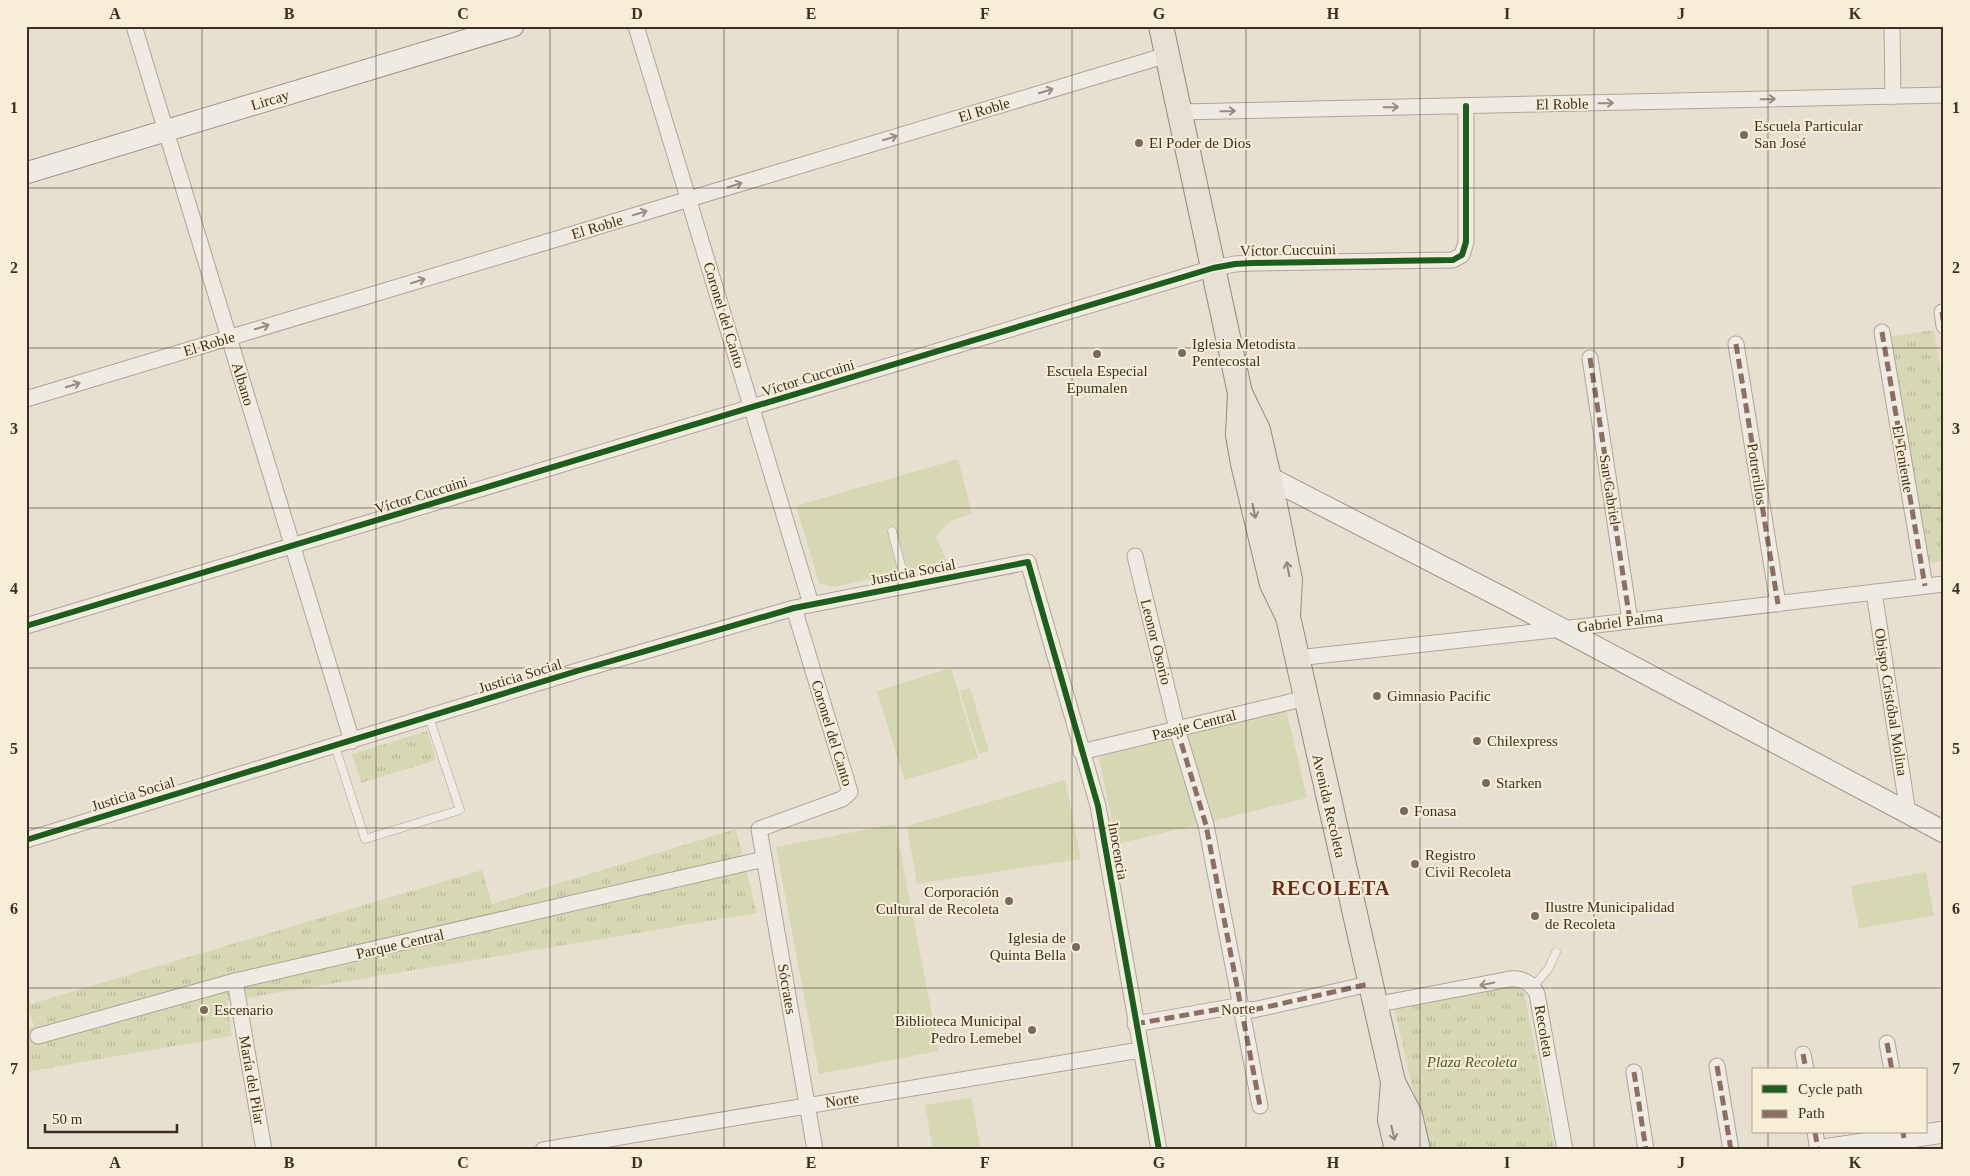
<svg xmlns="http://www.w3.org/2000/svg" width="1970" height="1176" font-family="'Times New Roman',serif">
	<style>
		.grass { fill: #d6d7b3 }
		.park { fill: url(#park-tufts) }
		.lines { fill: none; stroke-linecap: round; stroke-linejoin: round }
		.lane-casing { stroke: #ada599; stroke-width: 9 }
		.street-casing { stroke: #ada599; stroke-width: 17 }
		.secondary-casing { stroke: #9c958a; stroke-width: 23 }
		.primary-casing { stroke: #928b80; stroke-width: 26 }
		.lane { stroke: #efebe3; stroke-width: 8 }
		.street { stroke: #efebe3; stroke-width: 15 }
		.secondary { stroke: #efebe3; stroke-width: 21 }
		.primary { stroke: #e6e1d4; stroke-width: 24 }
		.quiet { stroke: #8d6e63; stroke-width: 5; stroke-dasharray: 10 5; stroke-linecap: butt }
		.cycleway-casing { stroke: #f7eed8; stroke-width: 9 }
		.cycleway { stroke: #1b5e20; stroke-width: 6 }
		.oneway { stroke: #968c82 }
		.oneway2 { stroke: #92887a }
		.grid { fill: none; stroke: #3d2e20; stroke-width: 1; stroke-opacity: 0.55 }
		.poi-dot { fill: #786c5e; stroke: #f7eed8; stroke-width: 2 }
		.labels { text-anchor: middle; stroke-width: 4; stroke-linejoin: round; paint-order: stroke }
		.street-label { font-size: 15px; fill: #3d2e20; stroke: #f7eed8 }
		.poi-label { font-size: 15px; fill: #3d2e20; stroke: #f7eed8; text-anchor: start }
		.park-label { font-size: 15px; font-style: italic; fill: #4d5a26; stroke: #f7eed8 }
		.district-label { font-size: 20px; font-weight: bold; letter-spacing: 1px; fill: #6b2e1e; stroke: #f7eed8 }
		.neatline { fill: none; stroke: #3d2e20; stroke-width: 2 }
		.grid-label { font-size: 16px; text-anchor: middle; font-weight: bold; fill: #3d2e20 }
	</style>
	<defs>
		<pattern id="park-tufts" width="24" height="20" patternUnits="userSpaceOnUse" patternTransform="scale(1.25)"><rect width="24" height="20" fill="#d6d7b3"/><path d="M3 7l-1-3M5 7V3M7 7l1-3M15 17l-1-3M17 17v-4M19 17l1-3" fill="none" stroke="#b9b99a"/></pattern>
	</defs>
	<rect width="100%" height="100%" fill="#e7e0d1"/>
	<path class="grass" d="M958,459l14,55 -22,7 -14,15 11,26 -114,25 -14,-4 -23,-77z
		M951,668l27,90 -74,22 -27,-89z
		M970,688l19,63 -10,3 -19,-63z
		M1287,712l20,86 -190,46 -18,-85 3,-3z
		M1065,780l16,79 -164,25 -10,-58z
		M895,824l44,227 -120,23 -43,-227z
		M1926,872l8,43 -75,14 -8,-43z
		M971,1097l10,53h-48l-8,-45z"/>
	<path class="park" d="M1934,330l10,60v171l-21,3 -35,-227z
		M427,731l9,29 -75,23 -9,-29z
		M736,829l21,84 -530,88 5,35 -206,36v-43l8,-3 -7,-21 455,-135 10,34z
		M1513,986l11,6 31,158h-128l-33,-142z"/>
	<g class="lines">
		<g class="lane-casing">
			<path id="lane" d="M892,531l14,54
				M335,746l30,93 95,-29 -31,-93
				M1533,987l16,-19 7,-16"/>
		</g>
		<g class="street-casing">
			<path id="street" d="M134,26l218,715
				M636,26l175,578
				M1892,26l1,71
				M1180,112l764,-17
				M1942,312l2,14
				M1882,332l43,254
				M1736,344l42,260
				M1590,358l40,263
				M26,399l1141,-344
				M1135,556l42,173 29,96 54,281
				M1874,592l34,221
				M794,608l56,184 -8,7 -83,30 56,321
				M26,626l1187,-358 22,-4 17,-1 201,-3 9,-5 4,-13v-136
				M1297,658l265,-29 382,-45
				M1081,752l225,-54
				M26,840l551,-169 217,-63 234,-46 70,244 61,344
				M235,981l29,169
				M1374,1005l136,-26c13,-1 22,4 27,15l28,156
				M1135,1024l96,-17 22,3 116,-26
				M38,1036l197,-55 529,-122
				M1887,1043l5,27
				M1803,1054l3,16
				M1717,1066l14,84
				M1634,1072l12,78
				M1815,1132l3,18
				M543,1150l597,-100"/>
		</g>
		<g class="secondary-casing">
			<path id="secondary" d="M26,173l487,-147
				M1258,472l253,130 433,230
				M1823,1150l121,-18"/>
		</g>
		<g class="primary-casing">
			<path id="primary" d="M1161,26l79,367 18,37 15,65 17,85 -2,36
				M1240,393l-2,42 5,29 29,120 16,33 105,465 17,33 8,35
				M1393,1082l-3,38 7,30"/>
		</g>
		<use href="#lane" class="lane"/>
		<use href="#street" class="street"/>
		<use href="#secondary" class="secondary"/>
		<use href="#primary" class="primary"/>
		<path class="quiet" d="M1942,312l2,14
			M1882,332l43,254
			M1736,344l42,260
			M1590,358l40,263
			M1177,729l29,96 54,281
			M1135,1024l96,-17 22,3 116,-26
			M1887,1043l5,27
			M1803,1054l3,16
			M1717,1066l14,84
			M1634,1072l12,78
			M1815,1132l3,18
			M1903,1132l1,6"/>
		<g class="cycleway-casing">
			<path id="cycleway" d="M26,626l1187,-358 22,-4 17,-1 201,-3 9,-5 4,-13v-136
				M26,840l551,-169 217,-63 234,-46 70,244 61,344"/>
		</g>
		<use href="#cycleway" class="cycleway"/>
	</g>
	<defs><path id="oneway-shaft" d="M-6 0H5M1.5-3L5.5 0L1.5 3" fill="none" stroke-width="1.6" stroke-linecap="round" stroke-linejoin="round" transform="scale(1.25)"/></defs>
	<g class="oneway">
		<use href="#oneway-shaft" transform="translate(1046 91) rotate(-17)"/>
		<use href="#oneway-shaft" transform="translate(1768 99) rotate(-1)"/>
		<use href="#oneway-shaft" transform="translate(1606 103) rotate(-1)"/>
		<use href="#oneway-shaft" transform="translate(1391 107) rotate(-1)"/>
		<use href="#oneway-shaft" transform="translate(1228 111) rotate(-1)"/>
		<use href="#oneway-shaft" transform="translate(890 138) rotate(-17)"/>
		<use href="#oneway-shaft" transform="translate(735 185) rotate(-17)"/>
		<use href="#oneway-shaft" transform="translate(640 213) rotate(-17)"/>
		<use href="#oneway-shaft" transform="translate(418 281) rotate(-17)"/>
		<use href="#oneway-shaft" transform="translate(262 327) rotate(-17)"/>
		<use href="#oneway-shaft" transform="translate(73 385) rotate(-17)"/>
		<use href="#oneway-shaft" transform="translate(1487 984) rotate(169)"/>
	</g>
	<g class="oneway2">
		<use href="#oneway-shaft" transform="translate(1254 511) rotate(78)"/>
		<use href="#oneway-shaft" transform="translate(1288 569) rotate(-101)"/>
		<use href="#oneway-shaft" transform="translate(1393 1133) rotate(77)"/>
	</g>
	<path class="grid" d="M202,26v1124M376,26v1124M550,26v1124M724,26v1124M898,26v1124M1072,26v1124M1246,26v1124M1420,26v1124M1594,26v1124M1768,26v1044M26,188h1918M26,348h1918M26,508h1918M26,668h1918M26,828h1918M26,988h1918M1768,1132v18"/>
	<g class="poi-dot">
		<circle cx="1744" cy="135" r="5"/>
		<circle cx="1139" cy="143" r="5"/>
		<circle cx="1182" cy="353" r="5"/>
		<circle cx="1097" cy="354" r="5"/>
		<circle cx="1377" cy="696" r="5"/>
		<circle cx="1477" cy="741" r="5"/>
		<circle cx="1486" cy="783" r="5"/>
		<circle cx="1404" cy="811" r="5"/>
		<circle cx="1415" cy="864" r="5"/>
		<circle cx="1009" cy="901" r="5"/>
		<circle cx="1535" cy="916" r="5"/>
		<circle cx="1076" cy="947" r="5"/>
		<circle cx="204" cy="1010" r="5"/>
		<circle cx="1032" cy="1030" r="5"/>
	</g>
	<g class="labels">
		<g class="street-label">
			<text transform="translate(270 100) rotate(-17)" y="5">Lircay</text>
			<text transform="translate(1562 104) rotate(-1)" y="5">El Roble</text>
			<text transform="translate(984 110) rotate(-17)" y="5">El Roble</text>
			<text transform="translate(597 227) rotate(-17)" y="5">El Roble</text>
			<text transform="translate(1288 250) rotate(-1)" y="5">Víctor Cuccuini</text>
			<text transform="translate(724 315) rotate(73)" y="5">Coronel del Canto</text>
			<text transform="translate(209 344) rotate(-17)" y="5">El Roble</text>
			<text transform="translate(808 378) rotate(-17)" y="5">Víctor Cuccuini</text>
			<text transform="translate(243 384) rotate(73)" y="5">Albano</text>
			<text transform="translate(1903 459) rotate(80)" y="5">El Teniente</text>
			<text transform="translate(1757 474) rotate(81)" y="5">Potrerillos</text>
			<text transform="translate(1610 490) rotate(81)" y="5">San Gabriel</text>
			<text transform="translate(421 495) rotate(-17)" y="5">Víctor Cuccuini</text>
			<text transform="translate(913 572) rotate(-11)" y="5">Justicia Social</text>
			<text transform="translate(1620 622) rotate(-7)" y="5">Gabriel Palma</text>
			<text transform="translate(1156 642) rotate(76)" y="5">Leonor Osorio</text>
			<text transform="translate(520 676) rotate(-17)" y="5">Justicia Social</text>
			<text transform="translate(1891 702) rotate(81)" y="5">Obispo Cristóbal Molina</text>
			<text transform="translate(1194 725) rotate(-14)" y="5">Pasaje Central</text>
			<text transform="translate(832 733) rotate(73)" y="5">Coronel del Canto</text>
			<text transform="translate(133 794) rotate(-17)" y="5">Justicia Social</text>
			<text transform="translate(1329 806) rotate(77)" y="5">Avenida Recoleta</text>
			<text transform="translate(1118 851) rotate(80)" y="5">Inocencia</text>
			<text transform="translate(400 944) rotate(-13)" y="5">Parque Central</text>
			<text transform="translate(787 989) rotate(80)" y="5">Sócrates</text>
			<text transform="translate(1238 1009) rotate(-3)" y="5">Norte</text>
			<text transform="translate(1544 1031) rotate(80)" y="5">Recoleta</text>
			<text transform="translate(252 1080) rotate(80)" y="5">María del Pilar</text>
			<text transform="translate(842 1100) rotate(-9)" y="5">Norte</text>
		</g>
		<g class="poi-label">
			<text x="1754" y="131">Escuela Particular<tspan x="1754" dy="17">San José</tspan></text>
			<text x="1149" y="148">El Poder de Dios</text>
			<text x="1192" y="349">Iglesia Metodista<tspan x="1192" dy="17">Pentecostal</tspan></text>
			<text x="1097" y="376" text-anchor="middle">Escuela Especial<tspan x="1097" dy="17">Epumalen</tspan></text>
			<text x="1387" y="701">Gimnasio Pacific</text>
			<text x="1487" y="746">Chilexpress</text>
			<text x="1496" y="788">Starken</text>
			<text x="1414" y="816">Fonasa</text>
			<text x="1425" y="860">Registro<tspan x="1425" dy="17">Civil Recoleta</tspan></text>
			<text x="999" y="897" text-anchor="end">Corporación<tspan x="999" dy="17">Cultural de Recoleta</tspan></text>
			<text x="1545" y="912">Ilustre Municipalidad<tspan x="1545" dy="17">de Recoleta</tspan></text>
			<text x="1066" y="943" text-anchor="end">Iglesia de<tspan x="1066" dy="17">Quinta Bella</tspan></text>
			<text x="214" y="1015">Escenario</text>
			<text x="1022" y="1026" text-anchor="end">Biblioteca Municipal<tspan x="1022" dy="17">Pedro Lemebel</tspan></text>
		</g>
		<g class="park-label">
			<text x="1472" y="1067">Plaza Recoleta</text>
		</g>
		<g class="district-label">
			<text x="1331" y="895">RECOLETA</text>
		</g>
	</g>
	<rect width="1970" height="1176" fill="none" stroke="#f7eed8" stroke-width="55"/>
	<rect x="1752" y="1068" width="175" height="65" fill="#f7eed8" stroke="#ada18e"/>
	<rect x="1762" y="1085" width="25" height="8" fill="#1b5e20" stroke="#ada18e"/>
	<text x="1798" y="1094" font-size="15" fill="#3d2e20">Cycle path</text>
	<rect x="1762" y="1110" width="25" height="8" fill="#8d6e63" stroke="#ada18e"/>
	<text x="1798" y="1118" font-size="15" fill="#3d2e20">Path</text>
	<path d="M45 1124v8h132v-8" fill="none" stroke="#3d2e20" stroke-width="2.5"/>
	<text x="52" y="1124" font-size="15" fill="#3d2e20" stroke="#f7eed8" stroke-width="4" paint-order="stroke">50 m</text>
	<rect x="28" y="28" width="1914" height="1120" class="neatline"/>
	<g class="grid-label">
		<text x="115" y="19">A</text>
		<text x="289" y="19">B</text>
		<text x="463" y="19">C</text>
		<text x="637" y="19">D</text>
		<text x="811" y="19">E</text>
		<text x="985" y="19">F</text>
		<text x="1159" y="19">G</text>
		<text x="1333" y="19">H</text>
		<text x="1507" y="19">I</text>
		<text x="1681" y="19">J</text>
		<text x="1855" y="19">K</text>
		<text x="14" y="113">1</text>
		<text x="1956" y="113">1</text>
		<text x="14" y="273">2</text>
		<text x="1956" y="273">2</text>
		<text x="14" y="434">3</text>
		<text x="1956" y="434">3</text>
		<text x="14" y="594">4</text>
		<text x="1956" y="594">4</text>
		<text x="14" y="754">5</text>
		<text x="1956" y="754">5</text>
		<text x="14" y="914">6</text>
		<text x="1956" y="914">6</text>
		<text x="14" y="1074">7</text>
		<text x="1956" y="1074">7</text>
		<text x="115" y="1168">A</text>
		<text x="289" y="1168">B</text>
		<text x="463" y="1168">C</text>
		<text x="637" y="1168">D</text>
		<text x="811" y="1168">E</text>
		<text x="985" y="1168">F</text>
		<text x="1159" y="1168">G</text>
		<text x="1333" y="1168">H</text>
		<text x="1507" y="1168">I</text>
		<text x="1681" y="1168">J</text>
		<text x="1855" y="1168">K</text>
	</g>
</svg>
